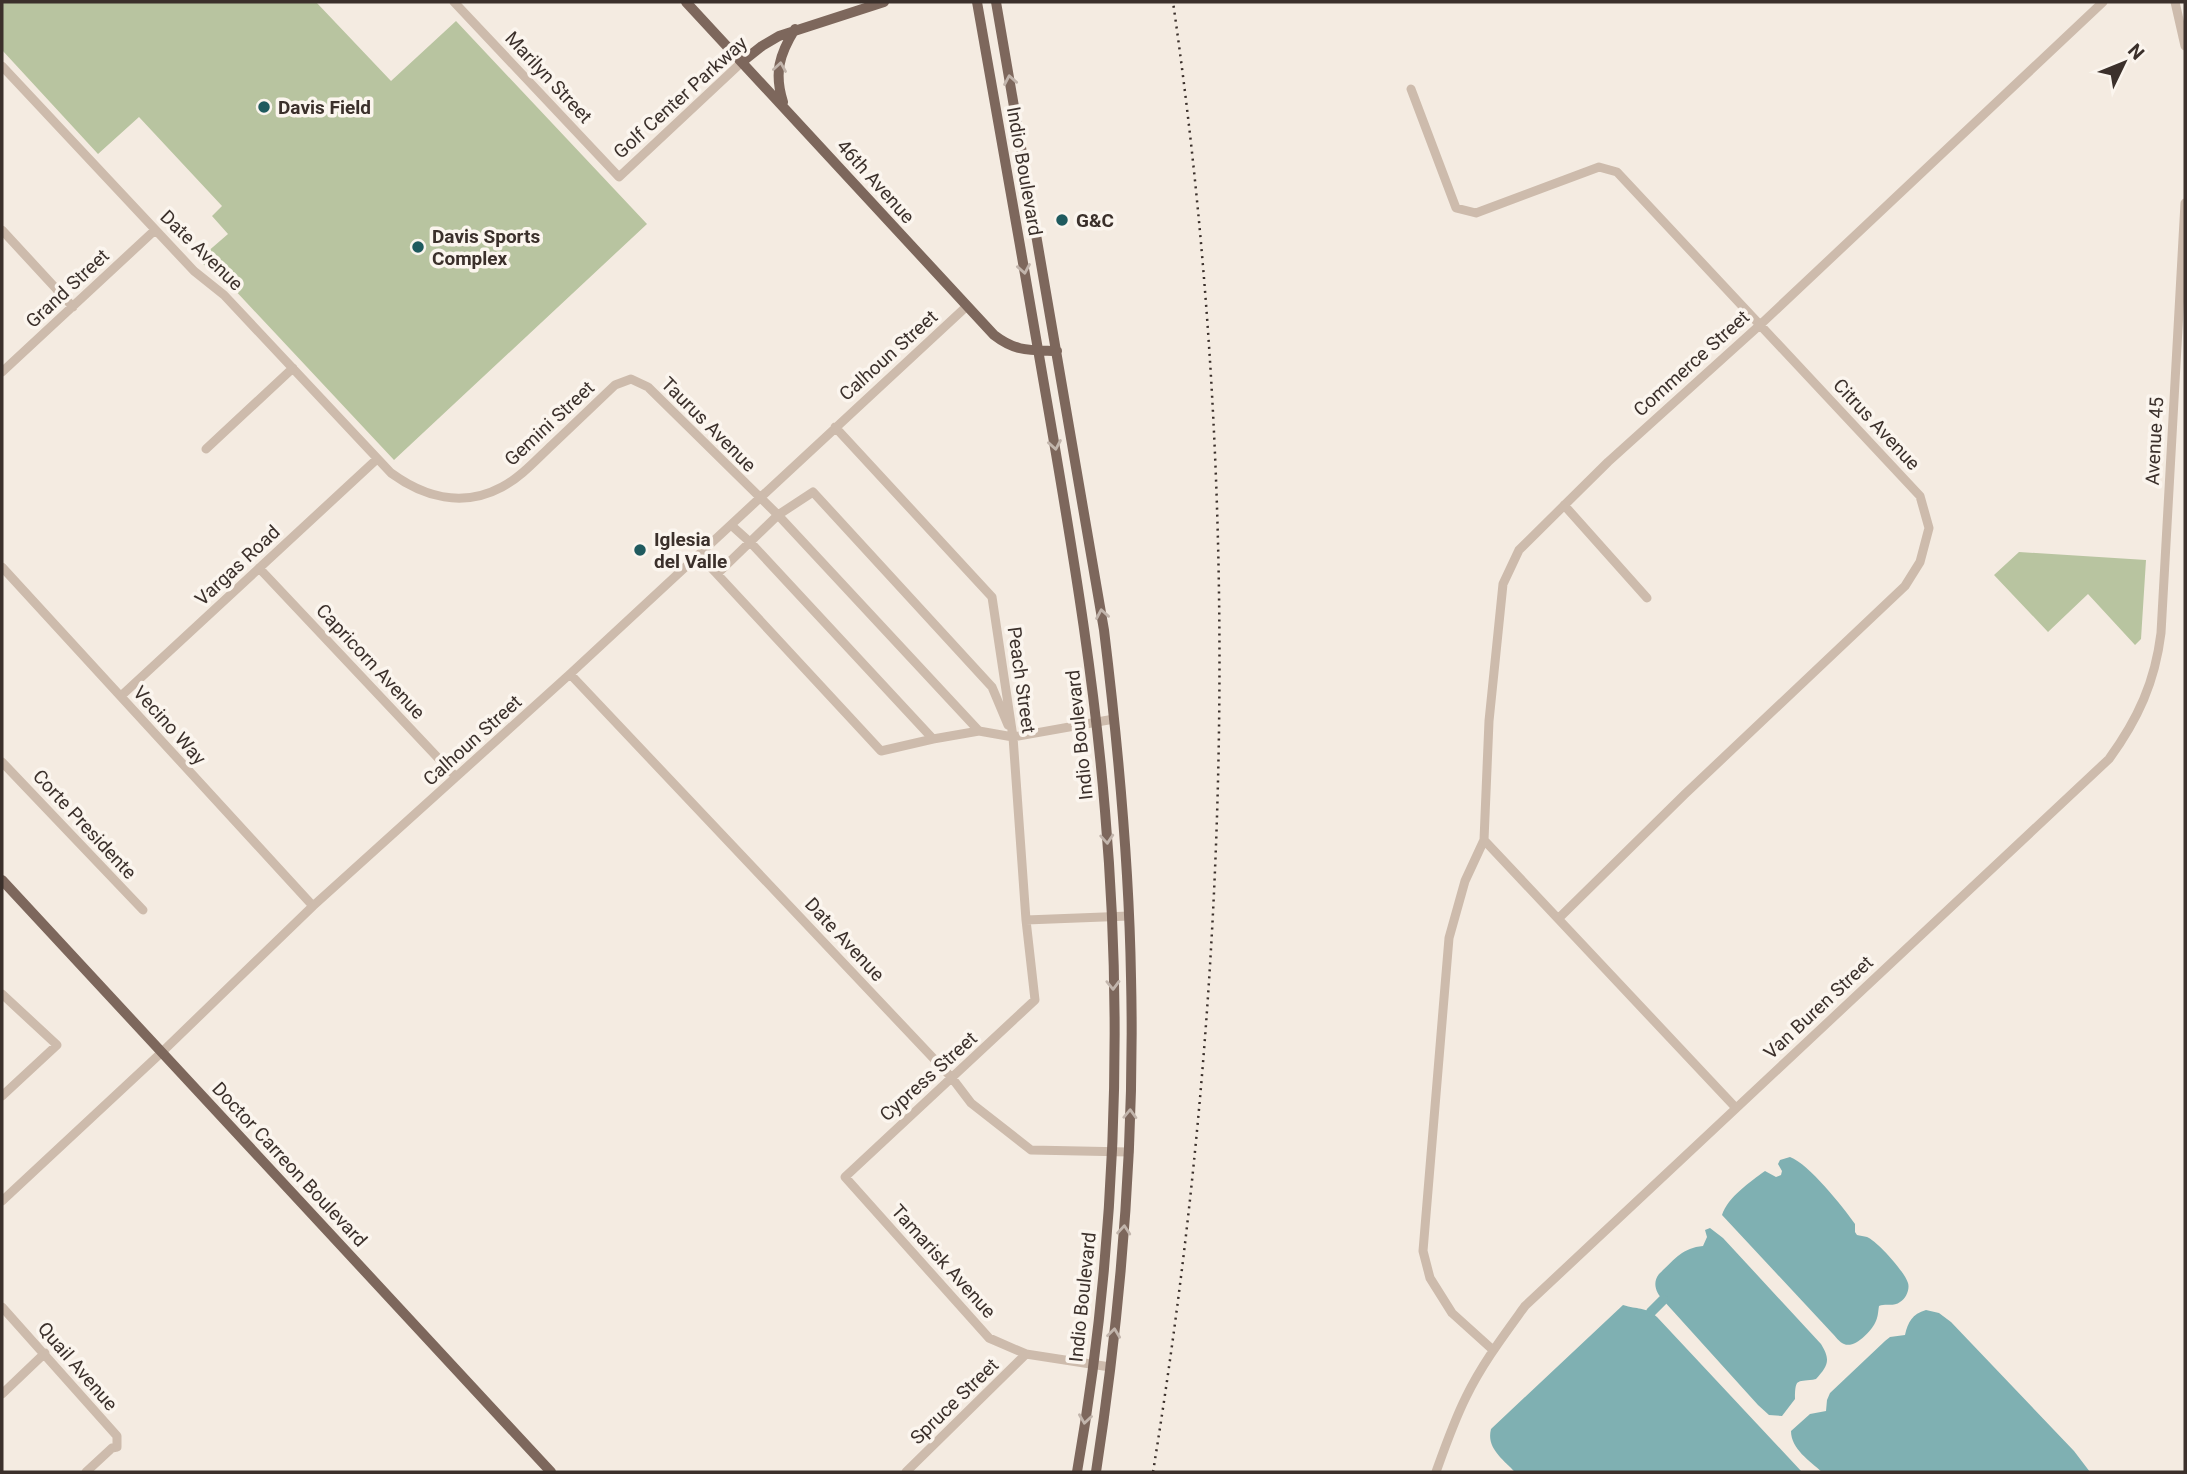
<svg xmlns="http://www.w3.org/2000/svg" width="2187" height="1474" font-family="Roboto,sans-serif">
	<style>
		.green { fill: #b8c4a0 }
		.water { fill: #7fb0b2 }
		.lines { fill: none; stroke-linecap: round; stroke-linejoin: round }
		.canal { stroke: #7fb0b2; stroke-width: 10 }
		.minor { stroke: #cdbbac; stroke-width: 9 }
		.major { stroke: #7d675c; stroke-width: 10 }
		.rail { stroke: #3b302b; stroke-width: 2.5; stroke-dasharray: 2 5; stroke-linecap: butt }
		.oneway { stroke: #c2b5ac }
		.poi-dot { fill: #1f5a5e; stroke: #fbf5ee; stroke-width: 2.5 }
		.labels { text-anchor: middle; stroke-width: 7; stroke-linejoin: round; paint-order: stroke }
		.street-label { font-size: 19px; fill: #3b302b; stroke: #fbf5ee }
		.poi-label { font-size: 19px; font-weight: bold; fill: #3b302b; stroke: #fbf5ee; text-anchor: start }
	</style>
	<rect width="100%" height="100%" fill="#f4ebe1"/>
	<path class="green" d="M2,2h314l75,79 65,-60 191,203 -253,236 -162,-173 -34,-27 30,-26 -16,-18 10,-10 -83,-89 -41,37 -96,-104z
		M2019,552l127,8 -5,79 -6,6 -47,-51 -40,38 -54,-57z"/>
	<path class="water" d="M1790,1157c19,7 53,50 65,67v8l2,3c3,1 7,1 10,2 10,4 38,35 41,46 2,6 -2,16 -8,19 -6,5 -14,1 -21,4 -1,6 -1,12 -4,17 -4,8 -20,26 -31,21 -4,-1 -9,-8 -12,-11l-110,-118c6,-18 28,-33 43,-44l11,6 5,-2 1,-4 -4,-7 2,-4z
		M1710,1228l13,10 98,106c10,16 7,22 -5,35 -18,4 -21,-3 -21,20l-13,17 -13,-1 -11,-10 -95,-105c-7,-7 -11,-17 -4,-26 15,-14 23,-26 44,-28l4,-9 -2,-7z
		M1623,1305c15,5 21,1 34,12l145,155h-287c-12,-13 -29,-24 -24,-43z
		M1926,1310l13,3 12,9 123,129 16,21h-268c-12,-11 -31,-23 -31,-41l19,-17 16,-3 1,-11 3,-7 55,-52 5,-4 15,-2c3,-13 7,-21 21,-25z"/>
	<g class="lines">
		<path class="canal" d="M1651,1312l12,-12"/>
		<path class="minor" d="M454,2l165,175 124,-116
			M2175,2l10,44
			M2,66l192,205 30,24 167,178c33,24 72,35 111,14 19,-10 34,-27 50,-42 21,-20 42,-40 63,-60l16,-6 17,8 130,128 201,216
			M1411,89l45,119 20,5 123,-46 18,5 303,324 9,32 -9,34 -15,24 -220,208 -126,124
			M2,230l71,77
			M2,372l153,-142
			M835,427l157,170 21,140 13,183 9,80 -190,177 144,161 37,16 84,13
			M206,449l87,-81
			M1564,505l83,93
			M731,525l20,18 182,196 46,-8 34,6 101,-18
			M699,555l18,19
			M2,567l311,339
			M259,568l197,209
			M570,674l382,404 19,25 60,47 98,2
			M121,696l256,-237
			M933,739l-52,12 -164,-177 61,-59 35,-23 179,195 16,38
			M2,762l141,148
			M1484,840l252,268
			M1026,920l103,-4
			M2,994l55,51 -55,51
			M2,1201l160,-149 151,-146 257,-232 397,-368
			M2,1307l115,129v11l-5,1 -26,24
			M1493,1350l-41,-37 -22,-35 -7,-27 26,-313 16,-57 19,-41 5,-119 14,-137 16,-34 89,-88 153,-138 342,-322
			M2,1394l43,-41
			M906,1472l120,-118
			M1436,1472c9,-25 18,-51 30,-75 16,-33 38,-62 59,-91l584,-547c29,-40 46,-77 52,-126l24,-430"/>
		<path class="major" d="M686,2l308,333c22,17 36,15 63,16
			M977,2c26,147 52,293 77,440 21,123 41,245 51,369 19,219 10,445 -28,661
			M996,2l108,628c14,115 25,231 27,347 4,166 -10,332 -35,495
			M743,61l19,-15 17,-10 105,-34
			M783,102c-9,-29 -4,-47 12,-73
			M2,880l549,592"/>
		<path class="rail" d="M1153,1472c79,-486 90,-982 20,-1470"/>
	</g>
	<defs><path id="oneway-chevron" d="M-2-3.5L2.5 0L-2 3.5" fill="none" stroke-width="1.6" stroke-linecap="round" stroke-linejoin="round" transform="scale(1.75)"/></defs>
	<g class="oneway">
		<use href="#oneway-chevron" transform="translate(780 67) rotate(-81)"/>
		<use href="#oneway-chevron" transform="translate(1010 80) rotate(-100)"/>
		<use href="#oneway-chevron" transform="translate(1024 269) rotate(80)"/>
		<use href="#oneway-chevron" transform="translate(1055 445) rotate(80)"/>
		<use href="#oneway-chevron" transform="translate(1102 614) rotate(-100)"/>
		<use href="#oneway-chevron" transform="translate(1107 839) rotate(86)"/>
		<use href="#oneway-chevron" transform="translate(1113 985) rotate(89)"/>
		<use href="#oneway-chevron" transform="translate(1130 1114) rotate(-88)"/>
		<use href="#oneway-chevron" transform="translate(1124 1230) rotate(-85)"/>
		<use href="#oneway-chevron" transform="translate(1114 1333) rotate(-83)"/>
		<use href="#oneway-chevron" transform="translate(1085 1419) rotate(98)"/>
	</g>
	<g class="poi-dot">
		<circle cx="264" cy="107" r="7"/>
		<circle cx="1062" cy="220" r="7"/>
		<circle cx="418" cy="247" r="7"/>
		<circle cx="640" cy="550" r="7"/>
	</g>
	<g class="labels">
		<g class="street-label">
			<text transform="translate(549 77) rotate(47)" y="7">Marilyn Street</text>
			<text transform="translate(680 97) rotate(-42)" y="7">Golf Center Parkway</text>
			<text transform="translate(1025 171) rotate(80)" y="7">Indio Boulevard</text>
			<text transform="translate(876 181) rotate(48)" y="7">46th Avenue</text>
			<text transform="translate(202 250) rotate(44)" y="7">Date Avenue</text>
			<text transform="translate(67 288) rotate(-43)" y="7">Grand Street</text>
			<text transform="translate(888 355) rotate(-42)" y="7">Calhoun Street</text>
			<text transform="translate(1691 363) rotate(-42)" y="7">Commerce Street</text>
			<text transform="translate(549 423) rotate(-43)" y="7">Gemini Street</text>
			<text transform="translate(709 424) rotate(45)" y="7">Taurus Avenue</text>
			<text transform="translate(1877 424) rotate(47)" y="7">Citrus Avenue</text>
			<text transform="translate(2154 441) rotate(-87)" y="7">Avenue 45</text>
			<text transform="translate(237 565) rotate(-43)" y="7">Vargas Road</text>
			<text transform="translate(371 661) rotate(47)" y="7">Capricorn Avenue</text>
			<text transform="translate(1022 680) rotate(82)" y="7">Peach Street</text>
			<text transform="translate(170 725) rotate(48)" y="7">Vecino Way</text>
			<text transform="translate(1079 735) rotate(-96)" y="7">Indio Boulevard</text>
			<text transform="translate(472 740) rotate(-42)" y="7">Calhoun Street</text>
			<text transform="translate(85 824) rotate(47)" y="7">Corte Presidente</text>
			<text transform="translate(845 939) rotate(47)" y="7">Date Avenue</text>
			<text transform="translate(1818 1007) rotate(-43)" y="7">Van Buren Street</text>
			<text transform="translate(928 1076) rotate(-42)" y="7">Cypress Street</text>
			<text transform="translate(290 1164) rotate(47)" y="7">Doctor Carreon Boulevard</text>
			<text transform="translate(944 1261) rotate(48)" y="7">Tamarisk Avenue</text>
			<text transform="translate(1082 1297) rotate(-84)" y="7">Indio Boulevard</text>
			<text transform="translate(78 1366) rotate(49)" y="7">Quail Avenue</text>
			<text transform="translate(954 1401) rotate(-44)" y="7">Spruce Street</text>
		</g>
		<g class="poi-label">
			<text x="278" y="114">Davis Field</text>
			<text x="1076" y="227">G&amp;C</text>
			<text x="432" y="243">Davis Sports<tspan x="432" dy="22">Complex</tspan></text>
			<text x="654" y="546">Iglesia<tspan x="654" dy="22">del Valle</tspan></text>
		</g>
	</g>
	<rect width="2187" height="1474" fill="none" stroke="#3b302b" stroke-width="7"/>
	<g transform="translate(2124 63) rotate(47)" stroke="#fbf5ee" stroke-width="5" paint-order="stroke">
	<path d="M0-5L12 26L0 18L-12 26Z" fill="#3b302b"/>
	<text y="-10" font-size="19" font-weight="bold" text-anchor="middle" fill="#3b302b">N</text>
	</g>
</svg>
